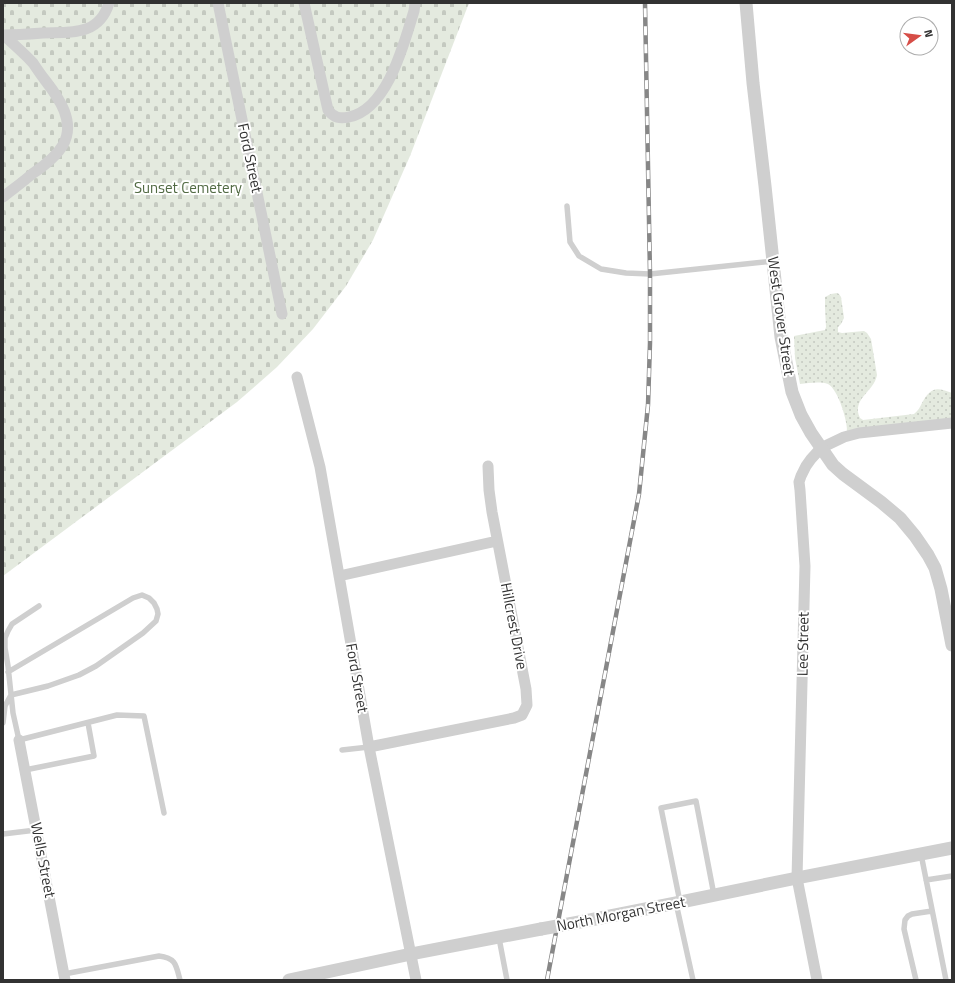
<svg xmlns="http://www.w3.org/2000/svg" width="955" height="983" font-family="'Titillium Web',sans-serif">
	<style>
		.grass { fill: url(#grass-dots) }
		.cemetery { fill: url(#cemetery-stones) }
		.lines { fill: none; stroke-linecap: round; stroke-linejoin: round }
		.service { stroke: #cfcfcf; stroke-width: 5.5 }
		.minor { stroke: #cfcfcf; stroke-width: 11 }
		.tertiary { stroke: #cfcfcf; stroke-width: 13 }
		.rail-casing { stroke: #878787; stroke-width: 4.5 }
		.rail { stroke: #fff; stroke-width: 3; stroke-dasharray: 9; stroke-linecap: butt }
		.tertiary-bridge { stroke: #cfcfcf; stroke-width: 13 }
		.labels { text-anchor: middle; stroke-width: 4; stroke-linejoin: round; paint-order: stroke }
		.street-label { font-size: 15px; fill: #323232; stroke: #fff }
		.park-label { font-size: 15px; fill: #516a43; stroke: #fff }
	</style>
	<defs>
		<pattern id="grass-dots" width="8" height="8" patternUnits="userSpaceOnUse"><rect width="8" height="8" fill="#e4eadf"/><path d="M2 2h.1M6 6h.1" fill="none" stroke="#c4c9c0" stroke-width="1.8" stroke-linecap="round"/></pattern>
		<pattern id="cemetery-stones" width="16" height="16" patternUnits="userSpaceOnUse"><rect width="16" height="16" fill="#e4eadf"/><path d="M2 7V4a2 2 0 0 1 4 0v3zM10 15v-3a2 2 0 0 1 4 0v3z" fill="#c4c9c0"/></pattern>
	</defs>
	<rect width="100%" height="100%" fill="#fff"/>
	<path class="grass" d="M837,293l2,1 2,3 3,21 -3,6 -3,3v5l4,1 22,-2 3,2 4,6 6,36c-3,17 -26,24 -17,43l3,2 51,-6c4,-3 6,-7 8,-11 9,-16 14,-16 30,-10v27l-105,12c1,-10 -9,-43 -19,-48 -8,-3 -19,-1 -28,0l-5,-26 -1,-22 31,-6 1,-3 -1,-19v-11l6,-3z"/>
	<path class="cemetery" d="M3,3h466l-59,153 -37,84 -27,46 -33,43 -36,38 -40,35 -234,174z"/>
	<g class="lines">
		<path class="service" d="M567,206l3,36 9,14 22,13 25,4 24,1 123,-13
			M39,606l-27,18 -4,7 -3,7v10l3,18 5,47 6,27 98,-25 27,1 20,97
			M3,723l2,-17 6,-11 37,-9 31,-11 17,-9 47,-33 13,-12 2,-7 -1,-5 -3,-6 -5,-5 -7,-3 -9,3 -125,74
			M342,750l27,-3
			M25,770l69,-14 -6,-33
			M3,834l33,-4
			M921,854l25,126
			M926,880l26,-4
			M680,902l-19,-94 35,-7 18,94
			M676,903l17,77
			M499,938l8,42
			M64,974l95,-18c17,2 17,9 21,24
			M916,980l-12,-51 1,-9 3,-4 4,-2 20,-3"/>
		<path class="minor" d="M218,3l64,311
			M304,3l24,107c6,8 12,9 21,7 39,-8 55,-74 65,-106l1,-8
			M3,35c13,0 27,-1 40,-2 28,-1 56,3 66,-30
			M3,197c10,-8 20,-15 29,-23 12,-8 24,-17 31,-29 13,-23 -4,-47 -18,-65 -4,-5 -8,-11 -12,-17 -9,-10 -20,-19 -29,-28
			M297,377l23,90 49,280 47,233
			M339,576l158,-35
			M19,740l46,240
			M369,747l145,-29 8,-3 5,-10 -1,-16 -34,-177 -3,-22 -1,-24
			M817,980l-20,-102 8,-312 -5,-76 -1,-8 2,-6 5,-10 5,-7 10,-11 23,-11 15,-4 93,-10"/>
		<path class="tertiary" d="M746,3l7,80 12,103 16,151 11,55 9,23 10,18 22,32 10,9 38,28 19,16 15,18 13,19 7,13 6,21 11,56
			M585,921l91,-18 121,-25 155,-30
			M289,980l122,-26 130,-25"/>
		<g class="rail-casing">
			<path id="rail" d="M547,980l92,-486 9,-89 2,-62v-69l-5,-271"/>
		</g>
		<use href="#rail" class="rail"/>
		<path class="tertiary-bridge" d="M541,929l44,-8"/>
	</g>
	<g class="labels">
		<g class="street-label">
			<text transform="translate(250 158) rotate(78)" y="5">Ford Street</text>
			<text transform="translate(781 316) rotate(82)" y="5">West Grover Street</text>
			<text transform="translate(514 626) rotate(79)" y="5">Hillcrest Drive</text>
			<text transform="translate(803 644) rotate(-89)" y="5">Lee Street</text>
			<text transform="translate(357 678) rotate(80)" y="5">Ford Street</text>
			<text transform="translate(43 860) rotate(79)" y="5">Wells Street</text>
			<text transform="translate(621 914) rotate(-11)" y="5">North Morgan Street</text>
		</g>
		<g class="park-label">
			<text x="188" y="193">Sunset Cemetery</text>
		</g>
	</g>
	<rect width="955" height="983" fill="none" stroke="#323232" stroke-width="8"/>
	<g transform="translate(919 36) rotate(76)"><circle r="19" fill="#ffffff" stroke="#adadad"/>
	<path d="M0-3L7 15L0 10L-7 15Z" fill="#d64d47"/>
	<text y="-6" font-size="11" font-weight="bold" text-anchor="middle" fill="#323232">N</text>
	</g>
</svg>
